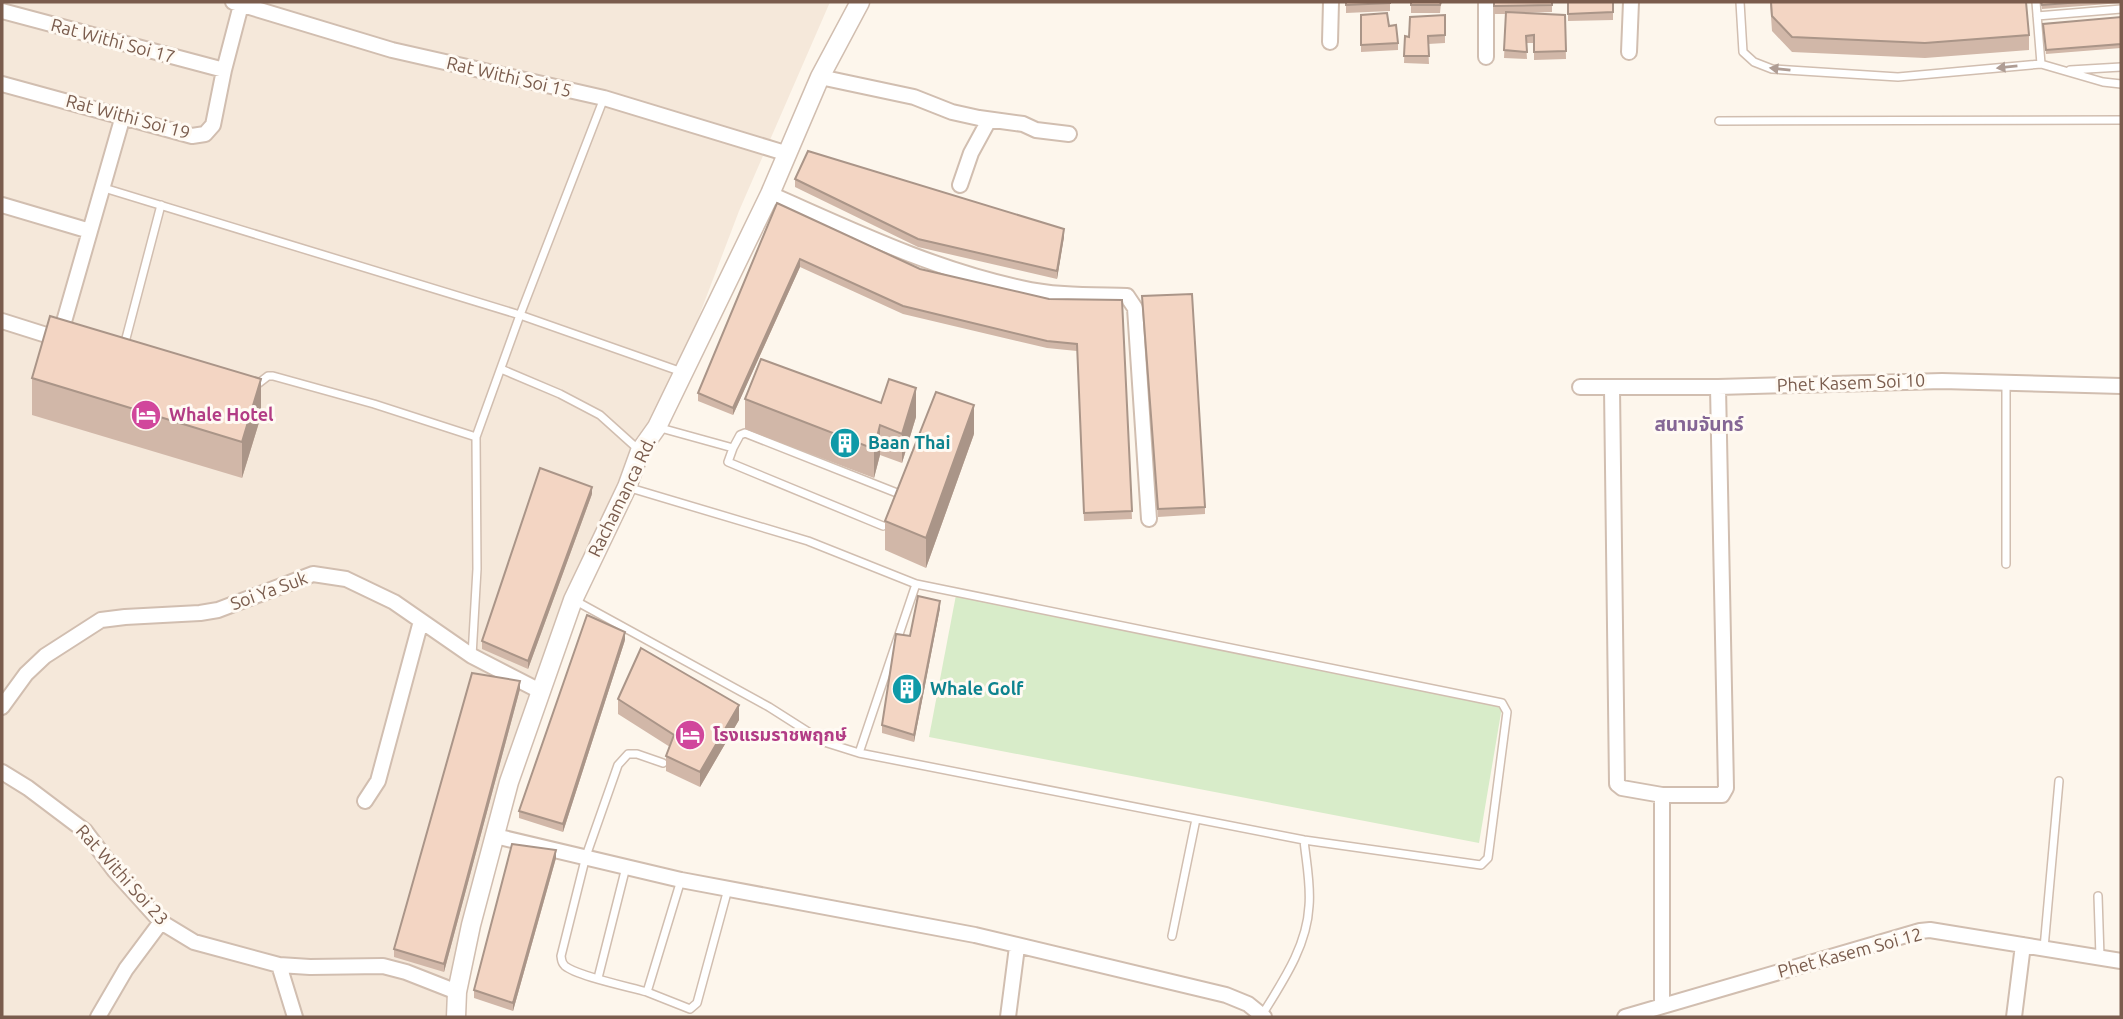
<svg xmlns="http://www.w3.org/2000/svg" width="2123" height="1019" font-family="Ubuntu,'Noto Sans Thai',sans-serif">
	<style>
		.residential { fill: #f5e8da }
		.grass { fill: #d8ecc9 }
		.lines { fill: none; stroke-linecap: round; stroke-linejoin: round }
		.service-casing { stroke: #d1beb0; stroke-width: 10 }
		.minor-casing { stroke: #d1beb0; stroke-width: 18 }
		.tertiary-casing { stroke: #d1beb0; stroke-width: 21 }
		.service { stroke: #fff; stroke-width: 7 }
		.minor { stroke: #fff; stroke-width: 14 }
		.tertiary { stroke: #fff; stroke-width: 18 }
		.wall { fill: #d1b7a8 }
		.shaded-wall { fill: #aa9588 }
		.building { fill: #f3d5c3; stroke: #aa9588; stroke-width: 2 }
		.oneway { fill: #af9d94 }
		.labels { text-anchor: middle; stroke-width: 6; stroke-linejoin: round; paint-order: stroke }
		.street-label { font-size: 18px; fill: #7a5c4d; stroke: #fffaf3 }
		.hotel-label { font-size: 18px; font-weight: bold; fill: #b23c85; stroke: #fffaf3; text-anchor: start }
		.culture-label { font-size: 18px; font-weight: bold; fill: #0d838f; stroke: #fffaf3; text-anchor: start }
		.neighbourhood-label { font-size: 19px; font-weight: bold; fill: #846695; stroke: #fffaf3 }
	</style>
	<rect width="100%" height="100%" fill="#fdf6ec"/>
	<path class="residential" d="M2,2h828l-91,209 -78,205 -21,35 -145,385 -33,181h-460z"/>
	<path class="grass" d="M956,595l546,112 -23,136 -550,-106z"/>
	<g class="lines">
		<g class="service-casing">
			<path id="service" d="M1740,2l3,50 11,10 18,7 126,8 143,-13 62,18 18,2
				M2036,2l5,62
				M2037,16l84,-7
				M2070,70l51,-3
				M604,98l-84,217 162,57
				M1719,121l402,-1
				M104,188l416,127 -44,122 1,132 -5,87
				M124,346l37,-141
				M501,369l59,25 40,21 40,36
				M2006,383v181
				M255,386l13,-10h5l101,28 102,33
				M657,427l76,21 -5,14 155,64
				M733,448l7,-13 5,-2 152,60
				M574,600l195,107 55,35 35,11 445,87 177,25 7,-7 19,-146 -5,-9 -586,-119 -108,-43 -181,-54
				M859,753l57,-169
				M663,763l-26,-9h-9l-10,11 -32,91 -25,100c1,5 0,6 4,10 12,10 65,21 82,26l34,-112
				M2098,896l2,61
				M1172,936l24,-117
				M2044,948l15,-167
				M598,978l28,-111
				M647,992l43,17 7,-6 31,-114
				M1262,1015c21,-34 45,-69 47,-109 2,-22 -3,-45 -5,-66"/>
		</g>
		<g class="minor-casing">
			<path id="minor" d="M233,2l159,48 212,48 181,55
				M2,11l222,59
				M1330,42l1,-40
				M1629,52l2,-50
				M1486,57v-55
				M820,77l94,20 38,15 27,6 44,6 13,6 33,4
				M2,84l190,52 13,-2 8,-9 11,-55 17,-65
				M960,185l11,-32 18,-33
				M770,194c82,36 162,75 251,94 34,8 71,7 106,8l8,12 14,211
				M2,205l88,26
				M2,321l57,18 64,-223
				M1580,387h138l224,-6 179,5
				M1612,388l5,396 5,4 40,7h60l4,-7 -8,-401
				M2,707l24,-33 19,-18 56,-36 24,-3 75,-4 18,-3 95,-36 33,5 48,23 78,54 68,35
				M2,772l26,16 57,43 30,40 46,51 33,20 85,23 31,2 73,-1 23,6 51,20
				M365,801l13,-20 43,-160
				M495,836l186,44 294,55 251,60 22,9 16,13
				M279,965l16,52
				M1662,1006v-211
				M98,1017l28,-48 35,-47
				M1008,1017l9,-70
				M1625,1017l295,-86 10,-1 191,31
				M2014,1017l9,-72"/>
		</g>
		<g class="tertiary-casing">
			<path id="tertiary" d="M456,1017l1,-25 14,-67 38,-143 64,-182 54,-113 13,-36 17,-24 113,-233 50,-117 40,-75"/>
		</g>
		<use href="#service" class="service"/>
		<use href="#minor" class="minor"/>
		<use href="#tertiary" class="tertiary"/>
	</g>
	<path class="wall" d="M1346,2h44v9l-44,2z
		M1411,2l30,1 -1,10h-29z
		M1494,2h58v10l-30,1 43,2 1,44 -32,1v-17h-8l1,16 -23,-1 2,-44h-12z
		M1568,2h45v18l-45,1z
		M1770,2h256l3,33v15l-104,8 -133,-6 -20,-21z
		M2041,2h80v1l-79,6z
		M1361,15l28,11 9,17v7l-37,2z
		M1445,15v28l-17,1 1,20 -25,-1 1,-27 4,1z
		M2121,17v31l-75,6 -3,-30z
		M795,179l269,58 -7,42 -139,-32 -123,-60z
		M777,203l143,66 129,30 73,1 10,219 -48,2 -7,-170 -30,-3 -144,-34 -103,-47 -67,148 -35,-14v-8z
		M1142,296l63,211v7l-47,3z
		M32,378l229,38 -19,62 -210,-63z
		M745,399l171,18 -14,46 -22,-8 -6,23 -129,-49z
		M974,434l-48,134 -41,-18v-29z
		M592,494l-64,175 -46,-20v-8z
		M940,608l-26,134 -32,-9v-8l28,-89z
		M625,640l-62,192 -44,-14v-7z
		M520,689l-76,283 -50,-15v-8z
		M618,699l121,21 -39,67 -34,-16v-15l4,-9 -52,-33z
		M556,858l-43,153 -39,-13v-8z"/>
	<path class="shaded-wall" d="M1064,229v8l-7,42v-8z
		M800,259v8l-67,148v-7z
		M261,379v37l-19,62v-36z
		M916,388v29l-14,46v-29z
		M974,405v29l-48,134v-30z
		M880,425v30l-6,23v-29z
		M592,487v7l-64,175v-8z
		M940,601v7l-26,134v-7z
		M625,632v8l-62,192v-8z
		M520,681v8l-76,283v-8z
		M739,705v15l-39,67v-15z
		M556,850v8l-43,153v-8z"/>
	<path class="building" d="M1346,2h44v1l-44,2z
		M1411,2h30l-1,3h-29z
		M1494,2h58v3l-58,1z
		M1568,2h45v10l-45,2z
		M1771,2h255l3,33 -104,8 -133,-6 -20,-21z
		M2041,2h40l-39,3z
		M1506,12l59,3 1,36 -32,1v-17l-8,1 1,16 -23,-2z
		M1387,13l2,13 7,-1 2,18 -37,2v-30z
		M1445,15v20l-17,1 1,20h-25l1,-20 4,1 1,-20z
		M2121,17v27l-75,6 -3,-26z
		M808,151l256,78 -7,42 -139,-32 -123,-60z
		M777,203l143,66 129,30 73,1 10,211 -48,2 -7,-169 -30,-3 -144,-35 -103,-47 -67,149 -35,-15z
		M1192,294l13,213 -47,2 -16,-213z
		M50,316l211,63 -19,63 -210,-64z
		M761,359l120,44 8,-24 27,9 -14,46 -22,-9 -6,24 -129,-50z
		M936,392l38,13 -48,133 -41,-17z
		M540,468l52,19 -64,174 -46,-20z
		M918,596l22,5 -26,134 -32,-10 14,-91 14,2z
		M587,615l38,17 -62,192 -44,-13z
		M641,648l98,57 -39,67 -34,-16 8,-21 -56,-36z
		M472,673l48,8 -76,283 -50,-15z
		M512,844l44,6 -43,153 -39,-13z"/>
	<defs><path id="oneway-solid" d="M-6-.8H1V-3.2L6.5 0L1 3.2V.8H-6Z" transform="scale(1.75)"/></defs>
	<g class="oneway">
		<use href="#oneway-solid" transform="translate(2007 67) rotate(174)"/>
		<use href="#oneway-solid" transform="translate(1780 69) rotate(-174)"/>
	</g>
	<defs>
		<g id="hotel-disc" transform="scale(1.575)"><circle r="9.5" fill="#d1479c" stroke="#fffaf3"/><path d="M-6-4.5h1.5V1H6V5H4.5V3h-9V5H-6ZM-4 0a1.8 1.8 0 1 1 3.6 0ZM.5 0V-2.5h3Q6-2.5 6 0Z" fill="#fff"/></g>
		<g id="building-disc" transform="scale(1.575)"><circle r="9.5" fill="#0f9aa8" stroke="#fffaf3"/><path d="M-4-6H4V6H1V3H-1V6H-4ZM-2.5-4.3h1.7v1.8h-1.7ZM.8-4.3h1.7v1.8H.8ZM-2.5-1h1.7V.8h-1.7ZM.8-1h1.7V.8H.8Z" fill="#fff"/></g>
	</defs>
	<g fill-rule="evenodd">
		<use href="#hotel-disc" x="146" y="415"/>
		<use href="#building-disc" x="845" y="443"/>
		<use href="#building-disc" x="907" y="689"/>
		<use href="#hotel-disc" x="690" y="735"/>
	</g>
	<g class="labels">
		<g class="street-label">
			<text transform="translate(113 41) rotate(15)" y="6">Rat Withi Soi 17</text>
			<text transform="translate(509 77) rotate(13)" y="6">Rat Withi Soi 15</text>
			<text transform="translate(128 117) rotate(15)" y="6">Rat Withi Soi 19</text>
			<text transform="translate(1851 383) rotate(-2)" y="6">Phet Kasem Soi 10</text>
			<text transform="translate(622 497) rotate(-64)" y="6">Rachamanca Rd.</text>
			<text transform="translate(269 591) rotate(-20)" y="6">Soi Ya Suk</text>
			<text transform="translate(122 875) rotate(48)" y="6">Rat Withi Soi 23</text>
			<text transform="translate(1850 953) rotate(-15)" y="6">Phet Kasem Soi 12</text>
		</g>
		<g class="hotel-label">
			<text x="169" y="421">Whale Hotel</text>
			<text x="713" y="741">โรงแรมราชพฤกษ์</text>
		</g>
		<g class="culture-label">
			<text x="868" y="449">Baan Thai</text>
			<text x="930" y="695">Whale Golf</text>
		</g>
		<g class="neighbourhood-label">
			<text x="1699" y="431">สนามจันทร์</text>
		</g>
	</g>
	<rect width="2123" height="1019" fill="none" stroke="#7a5c4d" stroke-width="7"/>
</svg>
